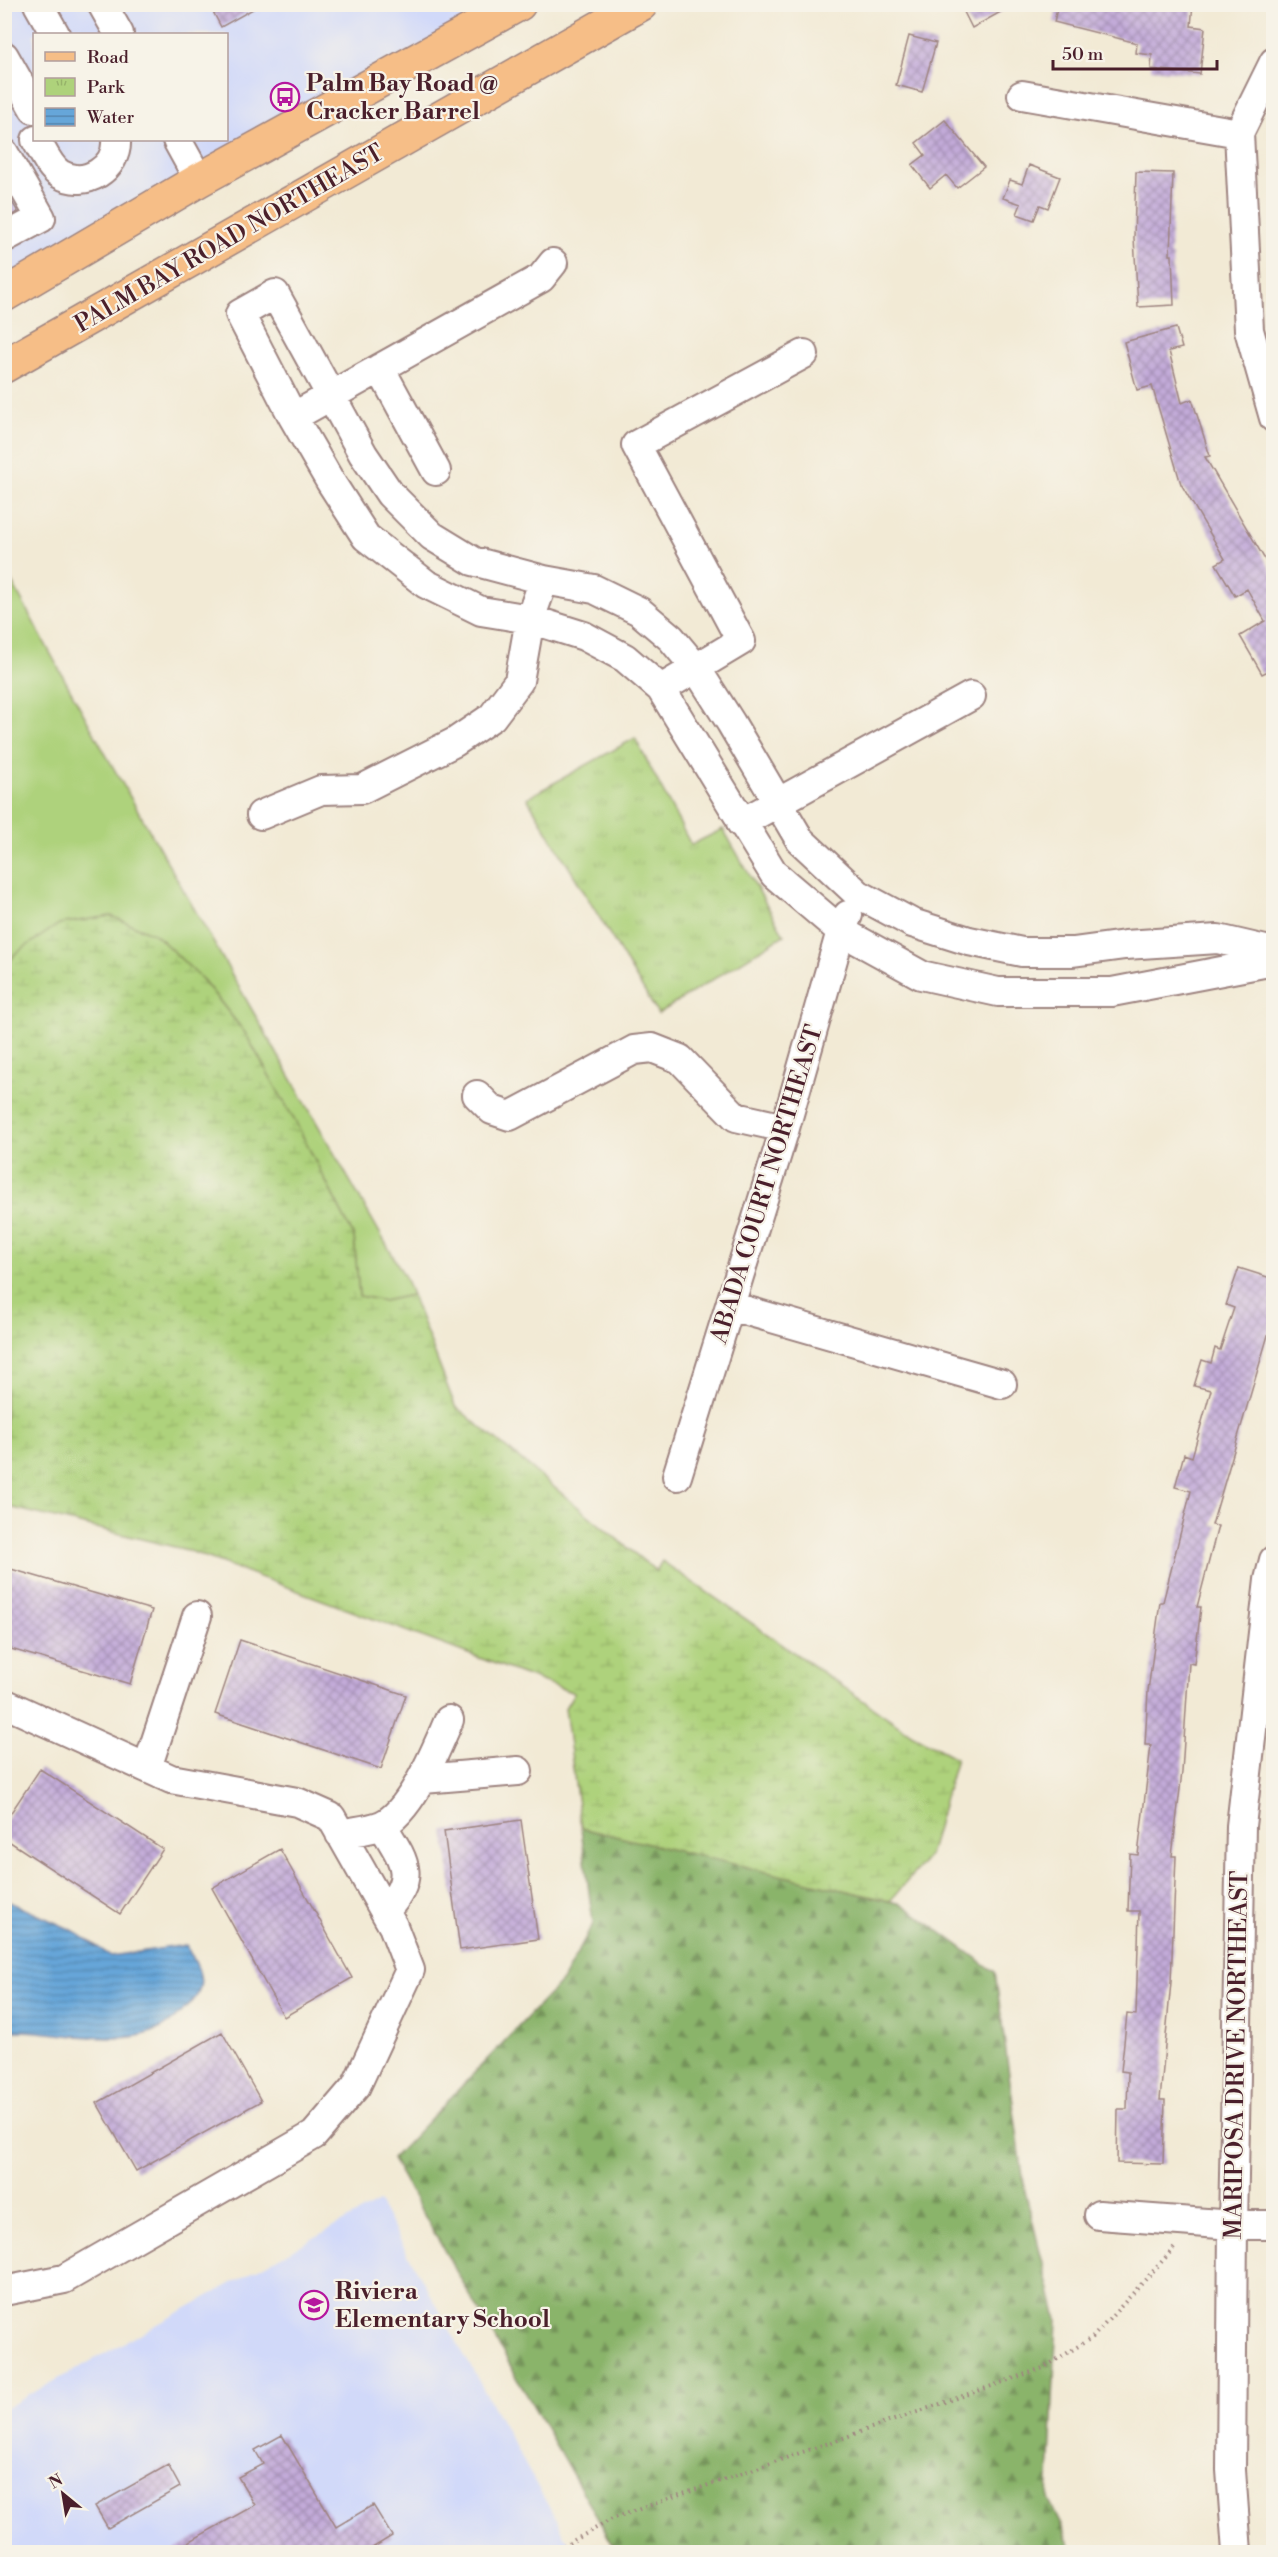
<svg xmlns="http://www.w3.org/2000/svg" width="1278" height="2557" font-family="'Libre Bodoni',serif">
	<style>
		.built { fill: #d1d9f9; fill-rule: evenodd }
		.grass { fill: #aed27b; stroke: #7c7853; stroke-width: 1.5 }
		.forest { fill: url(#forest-firs); stroke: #6a6a4b; stroke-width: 1.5 }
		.wetland { fill: url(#wetland-marsh); stroke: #7c7853; stroke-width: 1.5 }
		.park { fill: url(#park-tufts); stroke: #7c7853; stroke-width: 1.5 }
		.water { fill: url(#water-rules); stroke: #586282; stroke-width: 1.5 }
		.building { fill: url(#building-cross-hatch) }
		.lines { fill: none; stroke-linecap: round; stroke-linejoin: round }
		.minor-casing { stroke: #9e8480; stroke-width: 32 }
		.major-casing { stroke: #9e8480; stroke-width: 36 }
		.path { stroke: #9e8480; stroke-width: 4; stroke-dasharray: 1.5 4.5; stroke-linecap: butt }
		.minor { stroke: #fff; stroke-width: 28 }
		.major { stroke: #f6be87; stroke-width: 33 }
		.labels { text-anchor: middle; stroke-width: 4.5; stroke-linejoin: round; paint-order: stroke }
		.poi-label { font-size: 24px; font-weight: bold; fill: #4a1f2b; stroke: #f7f3e8; text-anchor: start }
		.street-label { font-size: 24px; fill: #4a1f2b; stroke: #f7f3e8 }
	</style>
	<defs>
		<pattern id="forest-firs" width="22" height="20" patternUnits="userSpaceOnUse" patternTransform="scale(1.5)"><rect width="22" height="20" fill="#8ab46b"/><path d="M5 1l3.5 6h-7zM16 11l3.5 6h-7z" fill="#739258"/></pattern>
		<pattern id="wetland-marsh" width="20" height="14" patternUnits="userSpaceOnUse" patternTransform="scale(1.5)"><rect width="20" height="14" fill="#aed27b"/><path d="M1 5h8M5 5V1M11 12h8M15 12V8" fill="none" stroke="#97b46a"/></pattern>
		<pattern id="park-tufts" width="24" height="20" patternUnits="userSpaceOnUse" patternTransform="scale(1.5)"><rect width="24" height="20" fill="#aed27b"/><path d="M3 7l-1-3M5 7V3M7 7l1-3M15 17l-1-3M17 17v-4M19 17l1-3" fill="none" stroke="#97b46a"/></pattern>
		<pattern id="water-rules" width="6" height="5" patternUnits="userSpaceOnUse" patternTransform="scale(1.5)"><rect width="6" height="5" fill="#66a6d9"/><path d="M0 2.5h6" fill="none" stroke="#5687b0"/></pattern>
		<pattern id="building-cross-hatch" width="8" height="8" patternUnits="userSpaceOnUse" patternTransform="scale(1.5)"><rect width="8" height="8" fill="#c3abd9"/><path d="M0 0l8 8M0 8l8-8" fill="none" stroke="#a08bb0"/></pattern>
	</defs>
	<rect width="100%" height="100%" fill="#f7f3e8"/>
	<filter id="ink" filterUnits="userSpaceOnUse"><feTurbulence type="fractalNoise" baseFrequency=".0167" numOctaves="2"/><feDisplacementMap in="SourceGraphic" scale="12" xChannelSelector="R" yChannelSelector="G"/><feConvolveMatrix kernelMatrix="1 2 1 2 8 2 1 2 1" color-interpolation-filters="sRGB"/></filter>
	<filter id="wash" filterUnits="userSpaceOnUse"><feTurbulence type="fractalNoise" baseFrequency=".008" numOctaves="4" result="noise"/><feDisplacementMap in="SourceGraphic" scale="24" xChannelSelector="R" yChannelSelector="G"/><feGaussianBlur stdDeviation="1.35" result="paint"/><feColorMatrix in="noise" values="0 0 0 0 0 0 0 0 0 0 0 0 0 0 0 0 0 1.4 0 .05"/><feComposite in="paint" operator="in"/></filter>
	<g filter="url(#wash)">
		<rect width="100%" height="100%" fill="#f2ead5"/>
		<path class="built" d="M4,5h488l-487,275zM34,34h192v106h-192z
			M379,2202l195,350h-569l-1,-143z"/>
		<path class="grass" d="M4,568l97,178 304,531 7,18 -28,6 -25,-5 -5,-59 -58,-114 -51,-90 -42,-53 -188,-26 -10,14z"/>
		<path class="forest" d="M581,1828l321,76 93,68 30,219 32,128 -9,180 26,53h-457l-225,-393 170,-178 31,-57z"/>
		<path class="wetland" d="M111,916l45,19 47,45 42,53 51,90 58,114 5,59 25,5 28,-6 43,111 201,165 6,-10 251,174 43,23 -27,98 -39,45 -309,-73 -16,-120 9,-15 -387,-143 -182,-44v-538l10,-14 44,-30z"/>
		<path class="park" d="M635,738l56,107 32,-16 61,106 -126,79 -131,-216z"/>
		<path class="water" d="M5,1900l69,31 37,25 75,-11c14,25 25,42 -1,64 -7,6 -14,14 -22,18 -42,24 -111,1 -158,4z"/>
		<g id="blocks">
			<path class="building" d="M209,4h53l-41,23z
				M960,4h55l-43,24z
				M1058,4h135l-2,22 14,2 -5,46 -49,-5 1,-14 -16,-2 1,-10 -83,-21z
				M909,36l27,7 -14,49 -26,-7z
				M945,120l39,47 -27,21 -11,-13 -16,13 -18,-23 13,-10 -9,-12z
				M1029,165l31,12 -12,31 -8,-3 -6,15 -17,-6 4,-10 -18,-6 7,-18 12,4z
				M1136,172l37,1 -3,82h2l2,50 -36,2 -4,-69z
				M4,188l14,24 -14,7z
				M1176,328l6,20 -13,3 13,52 10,-4 18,57 -5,1 69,118v93l-12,6 -22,-38 25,-15 -18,-32 -12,7 -19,-32 9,-5 -44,-75 -29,-98 -15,4 -13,-48z
				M1239,1268l35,11v36l-62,210 6,1 -21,81h4l-7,57 -5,-1 -7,109 -10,84h4l-5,126 -11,118h5l-2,64 -46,-1 1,-54h9l1,-37 -7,-1 6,-57 9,1 3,-104h-11l2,-57 8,1 13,-110h-6l3,-54 12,-89h3l28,-111 -16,-4 9,-33 8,3 19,-67 -17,-4 8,-26 9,3 4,-15 5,2 14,-42 -8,-3z
				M4,1567l148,43 -22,74 -126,-37z
				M240,1640l166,55 -25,74 -166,-55z
				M40,1769l123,80 -43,65 -116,-76v-15z
				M521,1820l17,119 -78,11 -16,-119z
				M280,1849l72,129 -68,39 -72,-129z
				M222,2032l39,69 -125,70 -39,-68z
				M282,2435l54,92 37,-22 19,31 -28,17h-195l86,-48 -17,-28 25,-13 -8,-14z
				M168,2465l12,22 -72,41 -13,-22z"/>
		</g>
	</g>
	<g filter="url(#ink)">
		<use href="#blocks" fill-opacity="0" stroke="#9e8480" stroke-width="1.5"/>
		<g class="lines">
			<g class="minor-casing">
				<path id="minor" d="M38,4l17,30
					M102,4l17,30
					M4,56l30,53
					M1274,62l-35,71 10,197 25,88
					M1022,95l217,38
					M36,140c7,11 13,27 24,34 25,15 58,-6 56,-34
					M177,140l22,40
					M4,153l37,65 -37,20
					M380,368l56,103
					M293,417l248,-139 12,-15
					M661,689l80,-48 -105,-196 168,-91
					M261,815l60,-25 41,-1 93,-47 37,-25 27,-36 11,-62 14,-39
					M741,823l230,-127
					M1274,952l-56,-13 -93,6 -52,7h-51l-53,-11 -57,-18 -54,-29 -58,-54 -69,-117 -35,-55 -25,-30 -32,-27 -45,-22 -50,-9 -71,-19 -41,-25 -42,-42 -27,-40 -88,-160 -35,20 53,103 37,64 36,56 60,47 55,27 49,8 54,17 41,22 36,31 113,185 67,57 80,44 77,17h114l162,-31
					M477,1095l15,15 18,6 124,-66 18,-2 28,11 56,58 49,11
					M730,1306l272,78
					M677,1476l108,-348 56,-197 7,-16
					M4,1703l167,76 126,23 34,15 62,109 17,44 -54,116 -42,49 -250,144 -60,12
					M147,1768l50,-152
					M423,1779l95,-8
					M382,1825c22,36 36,51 3,86
					M340,1834c13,-3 30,-4 42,-9 30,-14 54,-76 67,-105
					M1099,2215l134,10h41
					M1237,2552l-6,-82 2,-245 8,-399 28,-246 5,-20"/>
			</g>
			<g class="major-casing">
				<path id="major" d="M4,295l195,-115 320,-176
					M4,366l637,-362"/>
			</g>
			<path class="path" d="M553,2552l61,-34 429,-150 50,-31 83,-91"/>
			<use href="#minor" class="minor"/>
			<use href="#major" class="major"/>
		</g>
	</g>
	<defs>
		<g id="bus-ring" transform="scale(1.5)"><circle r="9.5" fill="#f7f3e8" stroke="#b5179e" stroke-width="1.5"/><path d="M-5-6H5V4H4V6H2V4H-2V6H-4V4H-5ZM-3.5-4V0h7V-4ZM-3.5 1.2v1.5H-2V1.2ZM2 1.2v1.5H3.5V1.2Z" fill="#b5179e"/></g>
		<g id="school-ring" transform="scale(1.5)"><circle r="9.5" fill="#f7f3e8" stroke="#b5179e" stroke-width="1.5"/><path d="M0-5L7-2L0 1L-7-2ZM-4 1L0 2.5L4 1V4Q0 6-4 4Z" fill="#b5179e"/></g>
	</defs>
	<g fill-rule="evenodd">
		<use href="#bus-ring" x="285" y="97"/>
		<use href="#school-ring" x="314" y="2305"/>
	</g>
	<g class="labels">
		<g class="poi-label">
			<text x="306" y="91">Palm Bay Road @<tspan x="306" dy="28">Cracker Barrel</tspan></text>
			<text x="335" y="2299">Riviera<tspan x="335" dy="28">Elementary School</tspan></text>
		</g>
		<g class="street-label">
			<text transform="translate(229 238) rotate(-30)" y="8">PALM BAY ROAD NORTHEAST</text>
			<text transform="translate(766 1184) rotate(-73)" y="8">ABADA COURT NORTHEAST</text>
			<text transform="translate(1236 2055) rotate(-89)" y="8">MARIPOSA DRIVE NORTHEAST</text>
		</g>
	</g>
	<rect width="1278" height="2557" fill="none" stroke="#f7f3e8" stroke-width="24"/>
	<rect x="33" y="33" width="195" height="108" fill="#f7f3e8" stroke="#b29e9c" stroke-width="1.5"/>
	<rect x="45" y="52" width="30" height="9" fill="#f6be87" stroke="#b29e9c" stroke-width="1.5"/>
	<text x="87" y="63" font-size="18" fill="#4a1f2b">Road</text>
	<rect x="45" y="78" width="30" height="18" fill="url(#park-tufts)" stroke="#b29e9c" stroke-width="1.5"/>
	<text x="87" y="93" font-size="18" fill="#4a1f2b">Park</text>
	<rect x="45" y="108" width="30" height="18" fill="url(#water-rules)" stroke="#b29e9c" stroke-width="1.5"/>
	<text x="87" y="123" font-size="18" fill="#4a1f2b">Water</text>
	<g transform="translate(63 2494) rotate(330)" stroke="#f7f3e8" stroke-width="4.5" paint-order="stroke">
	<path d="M0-4.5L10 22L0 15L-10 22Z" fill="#4a1f2b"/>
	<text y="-9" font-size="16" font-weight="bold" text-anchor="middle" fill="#4a1f2b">N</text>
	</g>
	<path d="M1053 60v9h164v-9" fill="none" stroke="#4a1f2b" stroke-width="3"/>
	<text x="1062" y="60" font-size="18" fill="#4a1f2b" stroke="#f7f3e8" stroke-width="4.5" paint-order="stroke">50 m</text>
</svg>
